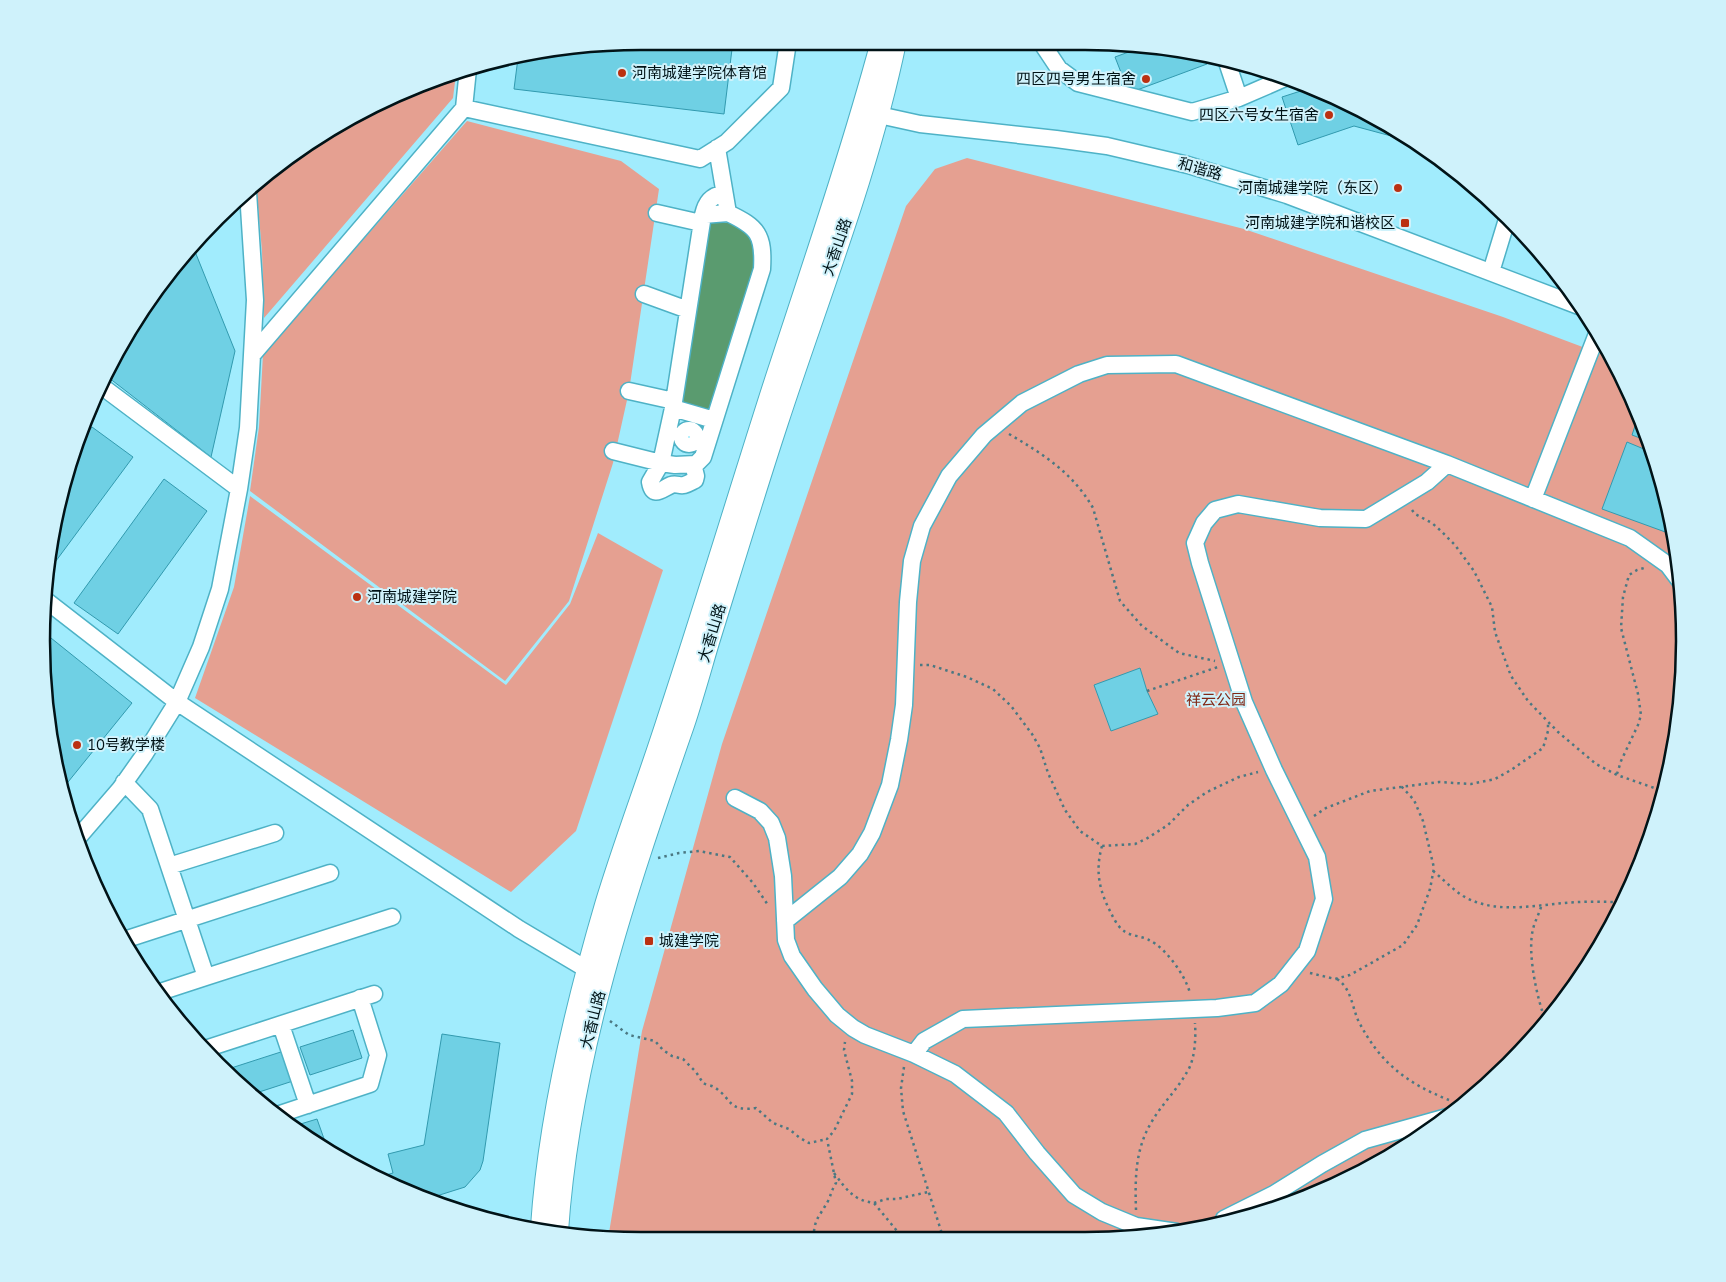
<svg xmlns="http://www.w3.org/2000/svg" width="1726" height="1282" font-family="'Nunito Sans','Noto Sans SC',sans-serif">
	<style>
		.green { fill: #e5a091 }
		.water { fill: #5a9b6f }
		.building { fill: #6fd0e4; stroke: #329aaf }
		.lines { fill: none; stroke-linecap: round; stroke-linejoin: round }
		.minor-casing { stroke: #4eb2c6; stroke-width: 19 }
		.major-casing { stroke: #4eb2c6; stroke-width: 22 }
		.path { stroke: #4b7882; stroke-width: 2.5; stroke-dasharray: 2.5 4; stroke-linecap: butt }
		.minor { stroke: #fff; stroke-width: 16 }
		.major { stroke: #fff; stroke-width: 20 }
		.poi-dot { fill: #bb3011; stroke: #cff2fb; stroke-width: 2 }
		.labels { text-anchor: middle; stroke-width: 4; stroke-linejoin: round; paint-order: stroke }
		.poi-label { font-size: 15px; fill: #011317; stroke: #cff2fb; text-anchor: start }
		.street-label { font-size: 15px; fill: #011317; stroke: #cff2fb }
		.park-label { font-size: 15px; fill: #812816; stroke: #cff2fb }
		.rim { fill: none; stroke: #011317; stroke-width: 2.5 }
	</style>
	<rect width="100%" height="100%" fill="#a1ecfd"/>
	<path class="green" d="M456,74l-3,24 -189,220 -2,-67 -6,-67 20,-19 65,-43z
		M467,121l154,40 38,28 -30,202 -16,72 -44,138 -64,80 -255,-190 9,-64 4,-73z
		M967,158l277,71 259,88 109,41 11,18 41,110 19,116 -3,118 -27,114 -49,107 -68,96 -86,80 -136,78 -150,41 -556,3 34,-208 80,-287 184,-538 29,-37z
		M250,496l256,189 64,-81 28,-71 65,37 -87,261 -65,61 -316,-194 39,-111z"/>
	<path class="water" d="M707,221l33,3 9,8 8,27 -46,154 -32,-7z"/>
	<path class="building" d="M641,41h92l-9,73 -210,-25 4,-31z
		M1145,46l59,10 3,8 -78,29 -14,-36z
		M1310,88l40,15 71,41 -67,-18 -56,19 -16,-48z
		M192,244l43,107 -24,106 -107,-83z
		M1638,417l10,24 -16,-6z
		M92,427l41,30 -83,112 3,-45 27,-81z
		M1627,442l24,10 13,34 7,39 -3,8 -66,-24z
		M164,479l43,32 -89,123 -44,-31z
		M46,634l86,69 -68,84 -21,-106z
		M1140,668l7,23 11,23 -47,17 -17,-46z
		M353,1030l9,28 -52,17 -10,-28z
		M442,1034l58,9 -17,118 -3,9 -15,17 -38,12 -48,-22 14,-4 -5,-19 36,-9z
		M287,1050l9,30 -46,15 -25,-25z
		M317,1119l11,31h-1l-33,-24z"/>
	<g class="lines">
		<g class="minor-casing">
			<path id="minor" d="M1041,42l18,27 19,14 114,29 47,-14 -13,-39
				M1239,98l46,-20
				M464,108l4,-39
				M867,110l12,5 41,9 136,15 51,7 81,19 99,30 292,111
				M717,148l11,65c30,14 36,22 34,56l-59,188 -7,7 -21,1 -14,-2 12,-55 30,-193 25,-2
				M657,213l44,10
				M703,215c3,-13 8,-19 21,-22
				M1491,272l17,-56
				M644,294l44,16
				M253,354l211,-246 236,51 27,-17 54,-54 7,-46
				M100,385l139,104
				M629,391l45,10
				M673,408l41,12
				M682 437a7 7 0 1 1 14 0a7 7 0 1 1-14 0Z
				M613,451l48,12 -11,19c3,17 12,7 21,3 5,-2 8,1 13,0 4,-1 7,-3 11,-5l1,-4 -3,-12
				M1533,499l64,-165
				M48,602l129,100 342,227 69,41 11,2
				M124,782l26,27 56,168 -49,16
				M735,798l25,13 11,12 6,15 6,38 3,64 6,16 23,33 22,26 16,13 12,7 49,19 41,20 51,39 31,40 37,42 28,17 34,14 41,6
				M76,840l44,-51 24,-34 33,-53 24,-55 19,-58 19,-100 9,-61 7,-128 -7,-108
				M169,866l106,-33
				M785,921l55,-44 20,-23 12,-21 18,-48 9,-45 5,-35 4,-103 4,-41 10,-35 27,-50 35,-41 38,-32 57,-29 28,-9 69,-1 271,100
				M124,940l206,-67
				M206,977l186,-60
				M281,1025l27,80
				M205,1049l169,-55
				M914,1054l10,-13 39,-22 254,-11 38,-5 26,-19 26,-33 17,-52 -7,-42 -43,-87 -30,-68 -44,-139 -5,-20 9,-20 11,-13 23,-6 82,14 46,1 61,-37 20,-18 183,74 38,27 12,16
				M277,1115l93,-31 8,-29 -18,-57
				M1224,1219l50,-25 48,-30 43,-24 86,-24"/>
		</g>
		<g class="major-casing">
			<path id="major" d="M541,1227c7,-105 34,-220 64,-322 19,-63 43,-125 63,-188 37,-112 71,-225 107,-337 37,-113 75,-224 106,-338
				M558,1231c12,-175 69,-342 126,-506 9,-27 17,-56 25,-83 23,-74 45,-147 69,-220 41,-126 91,-250 118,-380"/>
		</g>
		<path class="path" d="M1009,434c34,20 64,39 84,74l27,93 22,25 37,27 36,8
			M1412,510l3,4 17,9 9,8 14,14 19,26 18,36 3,25 16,44 17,25 30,31 38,32 21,11 46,16
			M920,665h10l37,12 26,12 18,17 21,28 8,14 8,25 17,37 15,21 22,15 33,-2 11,-5 22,-14 20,-20 19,-13 32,-15 19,-5
			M1147,691l71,-24
			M1617,774l4,-13 17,-36 3,-10 -3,-21 -17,-66 2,-31 6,-22 8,-5 7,-2
			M1314,816l12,-8 44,-17 69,-9 32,2 24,-5 16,-9 32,-22 5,-17v-9
			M1102,846c-7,25 -3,44 9,67 3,6 7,14 13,18 6,5 18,5 25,9 17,8 36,35 41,53
			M658,858l21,-5 20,-2 31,6 23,26 15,22
			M1433,871c10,8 19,18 30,25 31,18 67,10 101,7 20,-2 39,-1 58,-1
			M1541,907c-2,7 -6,14 -8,22 -6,24 4,70 13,93
			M1310,973l25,6 15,-4 53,-30 14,-20 13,-36 4,-21 -11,-47 -9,-21 -13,-14
			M1337,979c14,9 15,27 21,41 21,42 48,63 91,80
			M610,1021l19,14 26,6 8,9 9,6 11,3 13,13 7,11c3,2 8,2 11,4 19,12 13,25 42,21l17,15 16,6 11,9 9,5 18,-4
			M904,1067l-3,21 2,23 40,126
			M834,1173c13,17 19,27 40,30l28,34
			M874,1203l12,-4h11l31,-7
			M1136,1210c-1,-31 -1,-60 15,-87 10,-18 26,-33 36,-51 8,-12 9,-34 8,-49
			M814,1238c-1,-18 6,-22 14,-37 3,-6 4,-12 8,-18l-9,-44 7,-8 18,-37v-13l-8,-31 1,-8"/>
		<use href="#minor" class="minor"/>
		<use href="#major" class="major"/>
	</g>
	<g class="poi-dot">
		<circle cx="622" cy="73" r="5"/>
		<circle cx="1146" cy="79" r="5"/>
		<circle cx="1329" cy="115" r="5"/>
		<circle cx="1398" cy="188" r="5"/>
		<rect x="1400" y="218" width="10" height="10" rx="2.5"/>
		<circle cx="357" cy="597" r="5"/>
		<circle cx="77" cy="745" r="5"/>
		<rect x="644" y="936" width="10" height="10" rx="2.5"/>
	</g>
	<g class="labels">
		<g class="poi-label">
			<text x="632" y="78">河南城建学院体育馆</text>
			<text x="1136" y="84" text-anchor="end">四区四号男生宿舍</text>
			<text x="1319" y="120" text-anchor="end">四区六号女生宿舍</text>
			<text x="1388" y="193" text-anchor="end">河南城建学院（东区）</text>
			<text x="1395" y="228" text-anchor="end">河南城建学院和谐校区</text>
			<text x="367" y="602">河南城建学院</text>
			<text x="87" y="750">10号教学楼</text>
			<text x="659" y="946">城建学院</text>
		</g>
		<g class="street-label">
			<text transform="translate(1200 169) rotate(16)" y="5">和谐路</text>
			<text transform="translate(837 247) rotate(-71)" y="5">大香山路</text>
			<text transform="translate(712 633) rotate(-73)" y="5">大香山路</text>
			<text transform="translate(593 1020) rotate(-76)" y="5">大香山路</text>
		</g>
		<g class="park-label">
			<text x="1216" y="705">祥云公园</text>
		</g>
	</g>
	<path d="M0 0H1726V1282H0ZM641 50H1085A591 591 0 0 1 1676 641V641A591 591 0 0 1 1085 1232H641A591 591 0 0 1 50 641V641A591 591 0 0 1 641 50Z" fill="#cff2fb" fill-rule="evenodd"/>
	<path class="rim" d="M641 50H1085A591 591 0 0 1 1676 641V641A591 591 0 0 1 1085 1232H641A591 591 0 0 1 50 641V641A591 591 0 0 1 641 50Z"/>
</svg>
